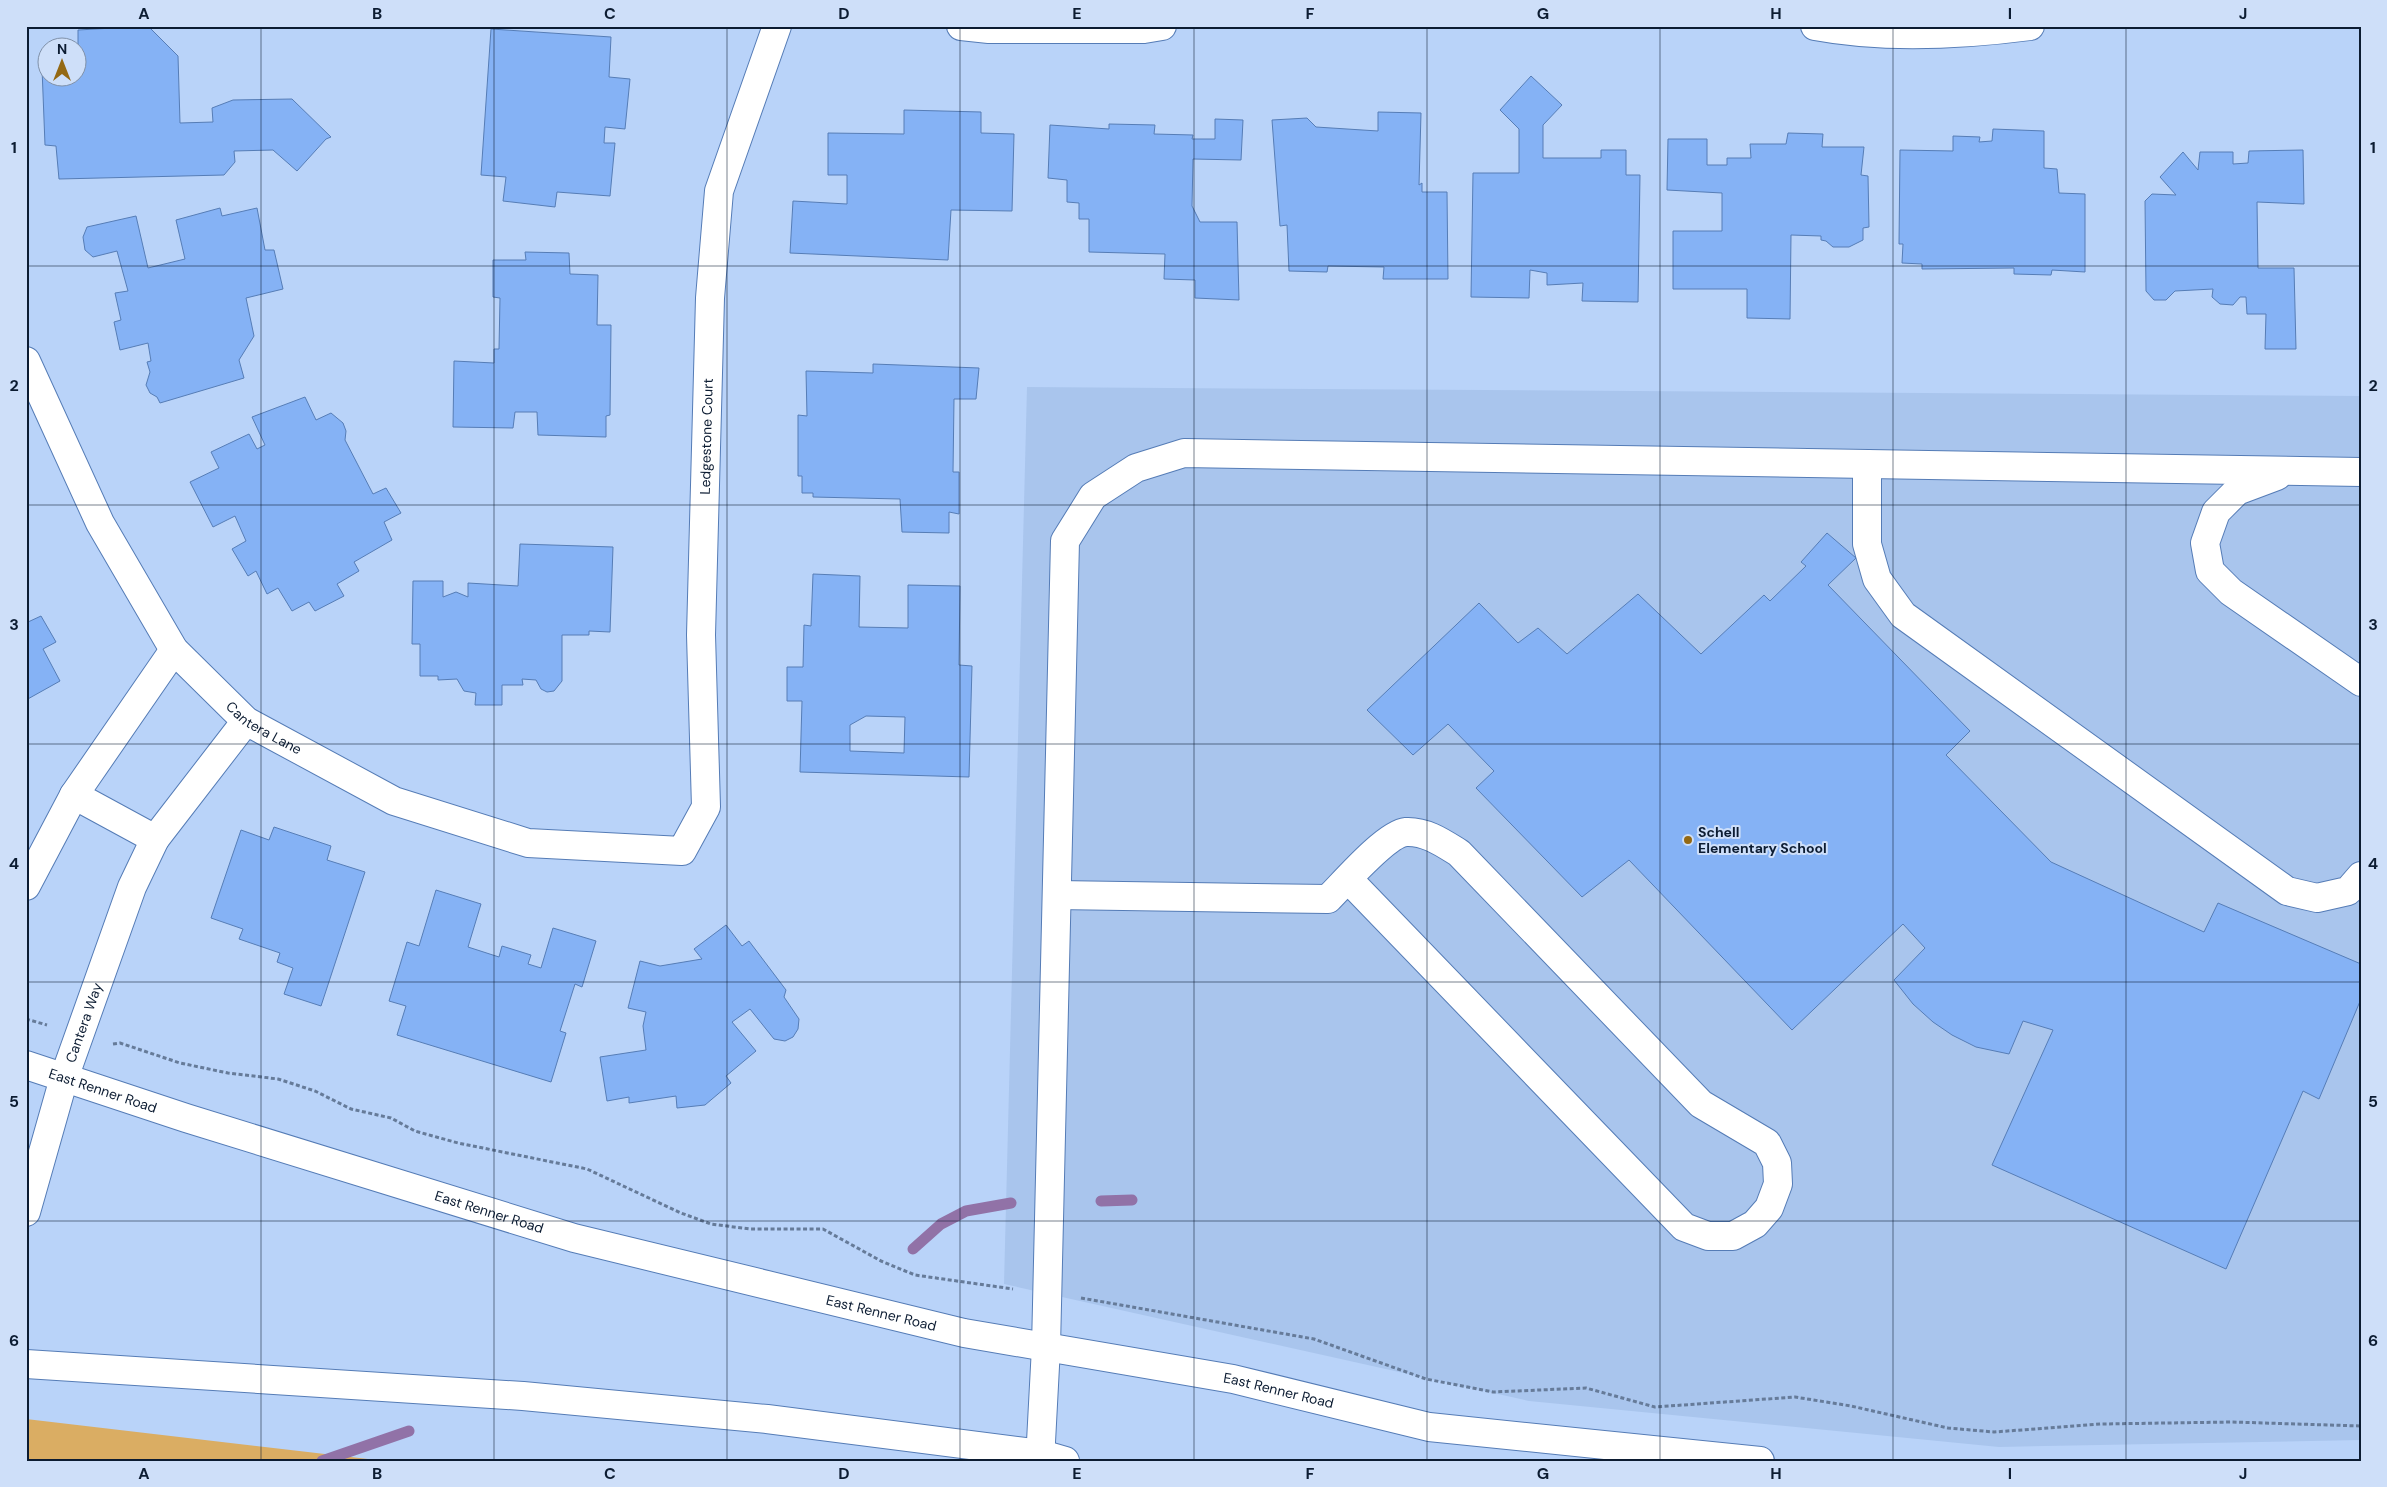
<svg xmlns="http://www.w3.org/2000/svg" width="2387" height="1487" font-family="'DM Sans',sans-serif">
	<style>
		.built { fill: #a9c5ed }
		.green { fill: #daad63 }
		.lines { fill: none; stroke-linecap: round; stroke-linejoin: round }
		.stream { stroke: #9172a7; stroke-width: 11 }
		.building { fill: #85b2f5; stroke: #567db6; fill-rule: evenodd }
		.minor-casing { stroke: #557cb6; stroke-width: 30 }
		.major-casing { stroke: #557cb6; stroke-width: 30 }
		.path { stroke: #667b99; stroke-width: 3; stroke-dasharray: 4 2.5; stroke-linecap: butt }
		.minor { stroke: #fff; stroke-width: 28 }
		.major { stroke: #fff; stroke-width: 28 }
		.grid { fill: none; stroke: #0c1c32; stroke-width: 1; stroke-opacity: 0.55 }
		.poi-dot { fill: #946914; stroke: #cedff9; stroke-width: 2 }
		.labels { text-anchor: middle; stroke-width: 4; stroke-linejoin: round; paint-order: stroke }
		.street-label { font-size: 14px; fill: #0c1c32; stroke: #cedff9 }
		.poi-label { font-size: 14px; font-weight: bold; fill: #0c1c32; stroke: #cedff9; text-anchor: start }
		.neatline { fill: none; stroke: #0c1c32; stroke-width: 2 }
		.grid-label { font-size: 16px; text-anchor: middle; font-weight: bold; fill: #0c1c32 }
	</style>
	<rect width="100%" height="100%" fill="#b9d3f9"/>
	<path class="built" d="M1027,387l1334,9v1044l-362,7 -470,-46 -525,-117z"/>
	<path class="green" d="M26,1419l359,42h-359z"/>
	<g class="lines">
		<path class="stream" d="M1101,1201l31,-1
			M913,1249l28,-25 25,-13 45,-8
			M322,1461l87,-30"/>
	</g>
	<path class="building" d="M148,26l30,30 2,67 33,-1 -1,-14 21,-8 59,-1 39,38 -5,2 -29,32 -24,-21 -39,1 1,11 -11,13 -165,4 -3,-33 -11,-1 -3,-77h6v10h30v-48z
		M491,29l120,8 -2,40 21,2 -5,50 -20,-2 -1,16h11l-5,53 -53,-4 -2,15 -52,-6 3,-24 -25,-2z
		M1531,76l31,29 -19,20v33h58v-8h25v25h14l-2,127 -56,-1 1,-18 -36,2v-12l-17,-3 -1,28 -58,-1 2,-124h46v-44l-19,-19z
		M904,110l77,2v21l33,1 -2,77 -61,-1 -3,50 -158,-7 3,-52 54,3v-29h-19v-42l76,1z
		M1378,112l43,1 -2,72 3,-2v9h25l1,87h-65l1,-12 -56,-1 -1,6 -38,-1 -2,-46 -7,1 -8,-106 35,-2 9,9 62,4z
		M1215,119l28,1 -2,40 -48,-1 -1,47 8,16h37l2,78 -44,-2v-18l-31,-1 1,-25 -76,-2v-33h-10v-16l-12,-1v-22l-19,-2 2,-53 59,4v-5l46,1 -1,9 39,1 -1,4h23z
		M1993,129l51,2v37l13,1 2,24 26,1v78l-33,-2 -1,5 -37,-1v-6l-92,1v-5l-20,-1 1,-19h-4l1,-94 53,1v-15l27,1 -1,5 13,-1z
		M1788,133l35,1 -1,13h42l-3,28 7,1 1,51 -6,1v12l-14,7h-16l-7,-6 -5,-1v-4l-30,-1 -1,84 -43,-1v-29h-74v-58h49v-38l-55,-3 1,-51h39v26h20v-7h24l-1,-14h36z
		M2303,150l1,54 -47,-2 1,66h36l2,81h-31l1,-35h-19l-1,-17h-6l-7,8 -13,-1 -8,-7 1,-8 -38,2 -9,9h-12l-8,-9 -1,-90 7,-7 24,1 -16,-18 23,-25 15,18 2,-18h33v12l15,-1 1,-12z
		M220,208l2,8 35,-8 8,42h9l9,39 -37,9 8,38 -15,24 5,18 -84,25 -3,-6 -7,-4 -4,-8 4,-13 -3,-10 4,-1 -3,-18 -28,7 -6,-28 7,-2 -6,-27 13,-2 -11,-40 -24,6 -8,-7 -2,-13 4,-10 49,-11 12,52 37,-9 -9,-39z
		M525,252l44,1 1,21 28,1 -1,50h14l-1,90 -4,1v21l-68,-2 -1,-23h-22l-2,16 -60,-1 1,-66 40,2v-14h5l1,-51 -7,-1v-37h33z
		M873,364l106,4 -3,31h-22l-1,73h6v42l-10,-2v21l-47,-1 -2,-33 -87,-2v-4h-11v-17h-4v-61l9,1 -1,-45 67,2z
		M305,397l11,23 15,-7 12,10 3,8 -1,9 28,54 13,-6 15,25 -17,9 8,18 -38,22 5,9 -22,13 7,12 -29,15 -6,-9 -17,9 -14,-23 -11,6 -11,-23 -8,5 -16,-27 14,-8 -11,-25 -22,11 -23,-45 29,-14 -8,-16 38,-18 8,15 8,-4 -13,-28z
		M1827,533l29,25 -28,27 142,146 -24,24 105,107 153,70 14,-29 143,61v35l-42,100 -16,-8 -77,178 -234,-104 61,-135 -30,-9 -14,33 -33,-7 -24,-12 -19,-13 -20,-18 -19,-24 31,-32 -22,-24 -111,106 -163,-170 -47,37 -106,-109 18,-17 -46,-47 -35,31 -46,-45 112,-107 39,40 20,-15 29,26 71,-60 63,60 63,-59 6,6 36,-35 -5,-4z
		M520,544l93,3 -3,85 -21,-1v4h-27v46l-8,10 -7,1 -6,-3 -5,-9 -14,-1 1,6h-21v20h-27l1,-12 -12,-2 -7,-12 -19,1v-4h-18v-32h-8l1,-63h30v16l13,-5 12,5v-14l50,3z
		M813,574l47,2 -1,51 49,1v-43l52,1 -1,79 13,1 -3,111 -169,-5 2,-71h-15v-34h16l1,-42 7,1zM866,716l39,1 -1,36 -54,-2v-26z
		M41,616l15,26 -13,7 17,32 -34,19v-81l2,3z
		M274,827l57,19 -4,14 38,12 -44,134 -37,-12 9,-26 -16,-6 3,-9 -41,-14 4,-10 -32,-11 30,-88 28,10z
		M436,890l45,14 -13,43 31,10 3,-11 29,9 -3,9 13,4 12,-40 43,13 -14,46 -7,-3 -15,47 6,2 -15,49 -154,-47 9,-29 -17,-5 18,-59 12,4z
		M726,925l16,21 7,-5 37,49 -2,7 15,22 -1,10 -5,8 -8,4 -11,-2 -24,-30 -18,13 24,29 -30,25 5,7 -26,22 -28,3 -1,-12 -47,7v-6l-22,4 -7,-44 46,-7 -3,-24 3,-14 -18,-4 12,-47 20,5 42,-7 -8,-10z"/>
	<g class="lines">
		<g class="minor-casing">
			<g id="minor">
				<path d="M961,26l28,3h155l18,-3"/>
				<path d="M1815,26c69,13 146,9 215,0"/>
				<path id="s1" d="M26,361l74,162 74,127 72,71 148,80 134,42 154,8 24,-44 -5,-172 9,-337 9,-107 58,-165"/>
				<path d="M1867,464v80l10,35 26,36 384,276 30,7 31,-7 13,-15"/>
				<path d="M2277,476l-40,15 -21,21 -11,31 5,28 21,21 130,90"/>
				<path d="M74,795l81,44"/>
				<path d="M26,886l48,-91 100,-145"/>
				<path d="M1057,895l271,4c16,-16 58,-65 78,-67 20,-1 37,11 53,21l242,251 66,39 10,20 1,21 -9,24 -14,16 -22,12h-25l-24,-9 -336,-348"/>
				<path id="s2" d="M26,1212l38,-134 68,-191 23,-48 91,-118"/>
				<path d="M1040,1461l6,-114 19,-806 28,-45 43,-28 48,-15 1177,19"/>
			</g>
		</g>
		<g class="major-casing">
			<g id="major">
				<path id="s3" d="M26,1065l160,53 388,120 390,95 269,46 196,48 331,34"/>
				<path d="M26,1364l497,32 244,23 274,35 24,7"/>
			</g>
		</g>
		<path class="path" d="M26,1019l21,6
			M113,1044l7,-1 60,20 48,10 50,6 37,12 36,18 40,9 24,13 43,12 129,26 94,44 30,11 39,5h73l58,32 34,14 98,14
			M1081,1298l233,41 112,40 67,13 93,-4 69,19 140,-10 56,9 97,22 46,4 107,-8 131,-2 129,4"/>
		<use href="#minor" class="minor"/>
		<use href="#major" class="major"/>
	</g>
	<path class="grid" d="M261,26v1435M494,26v1435M727,26v1435M960,26v1435M1194,26v1435M1427,26v1435M1660,26v1435M1893,26v1435M2126,26v1435M26,266h2335M26,505h2335M26,744h2335M26,982h2335M26,1221h2335"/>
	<circle class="poi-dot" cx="1688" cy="840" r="5"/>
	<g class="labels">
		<g class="street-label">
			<text dy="5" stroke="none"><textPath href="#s1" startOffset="1310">Ledgestone Court</textPath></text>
			<text dy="5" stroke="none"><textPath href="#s1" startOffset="445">Cantera Lane</textPath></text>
			<text dy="5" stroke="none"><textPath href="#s2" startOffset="198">Cantera Way</textPath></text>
			<text dy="5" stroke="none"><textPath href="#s3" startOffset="81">East Renner Road</textPath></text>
			<text dy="5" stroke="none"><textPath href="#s3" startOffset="486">East Renner Road</textPath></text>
			<text dy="5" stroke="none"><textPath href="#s3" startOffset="891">East Renner Road</textPath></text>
			<text dy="5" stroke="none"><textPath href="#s3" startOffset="1296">East Renner Road</textPath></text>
		</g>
		<g class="poi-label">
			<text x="1698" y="837">Schell<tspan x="1698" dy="16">Elementary School</tspan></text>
		</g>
	</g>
	<rect width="2387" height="1487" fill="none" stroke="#cedff9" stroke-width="55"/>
	<g transform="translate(62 62)"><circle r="24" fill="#cedff9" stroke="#8091a9"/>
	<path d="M0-4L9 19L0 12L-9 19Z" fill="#946914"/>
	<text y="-8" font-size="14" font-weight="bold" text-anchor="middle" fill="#0c1c32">N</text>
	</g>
	<rect x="28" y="28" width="2332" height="1432" class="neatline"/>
	<g class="grid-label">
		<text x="144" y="19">A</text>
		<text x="377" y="19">B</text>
		<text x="610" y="19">C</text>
		<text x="844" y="19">D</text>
		<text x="1077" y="19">E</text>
		<text x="1310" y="19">F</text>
		<text x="1543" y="19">G</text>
		<text x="1776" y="19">H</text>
		<text x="2010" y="19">I</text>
		<text x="2243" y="19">J</text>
		<text x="14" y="153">1</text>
		<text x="2373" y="153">1</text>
		<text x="14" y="391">2</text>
		<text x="2373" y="391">2</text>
		<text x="14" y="630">3</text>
		<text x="2373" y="630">3</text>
		<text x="14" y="869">4</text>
		<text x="2373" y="869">4</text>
		<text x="14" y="1107">5</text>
		<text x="2373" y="1107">5</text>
		<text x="14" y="1346">6</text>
		<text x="2373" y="1346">6</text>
		<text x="144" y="1479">A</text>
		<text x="377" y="1479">B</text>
		<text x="610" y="1479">C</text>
		<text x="844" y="1479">D</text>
		<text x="1077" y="1479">E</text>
		<text x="1310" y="1479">F</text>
		<text x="1543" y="1479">G</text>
		<text x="1776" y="1479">H</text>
		<text x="2010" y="1479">I</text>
		<text x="2243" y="1479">J</text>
	</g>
</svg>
